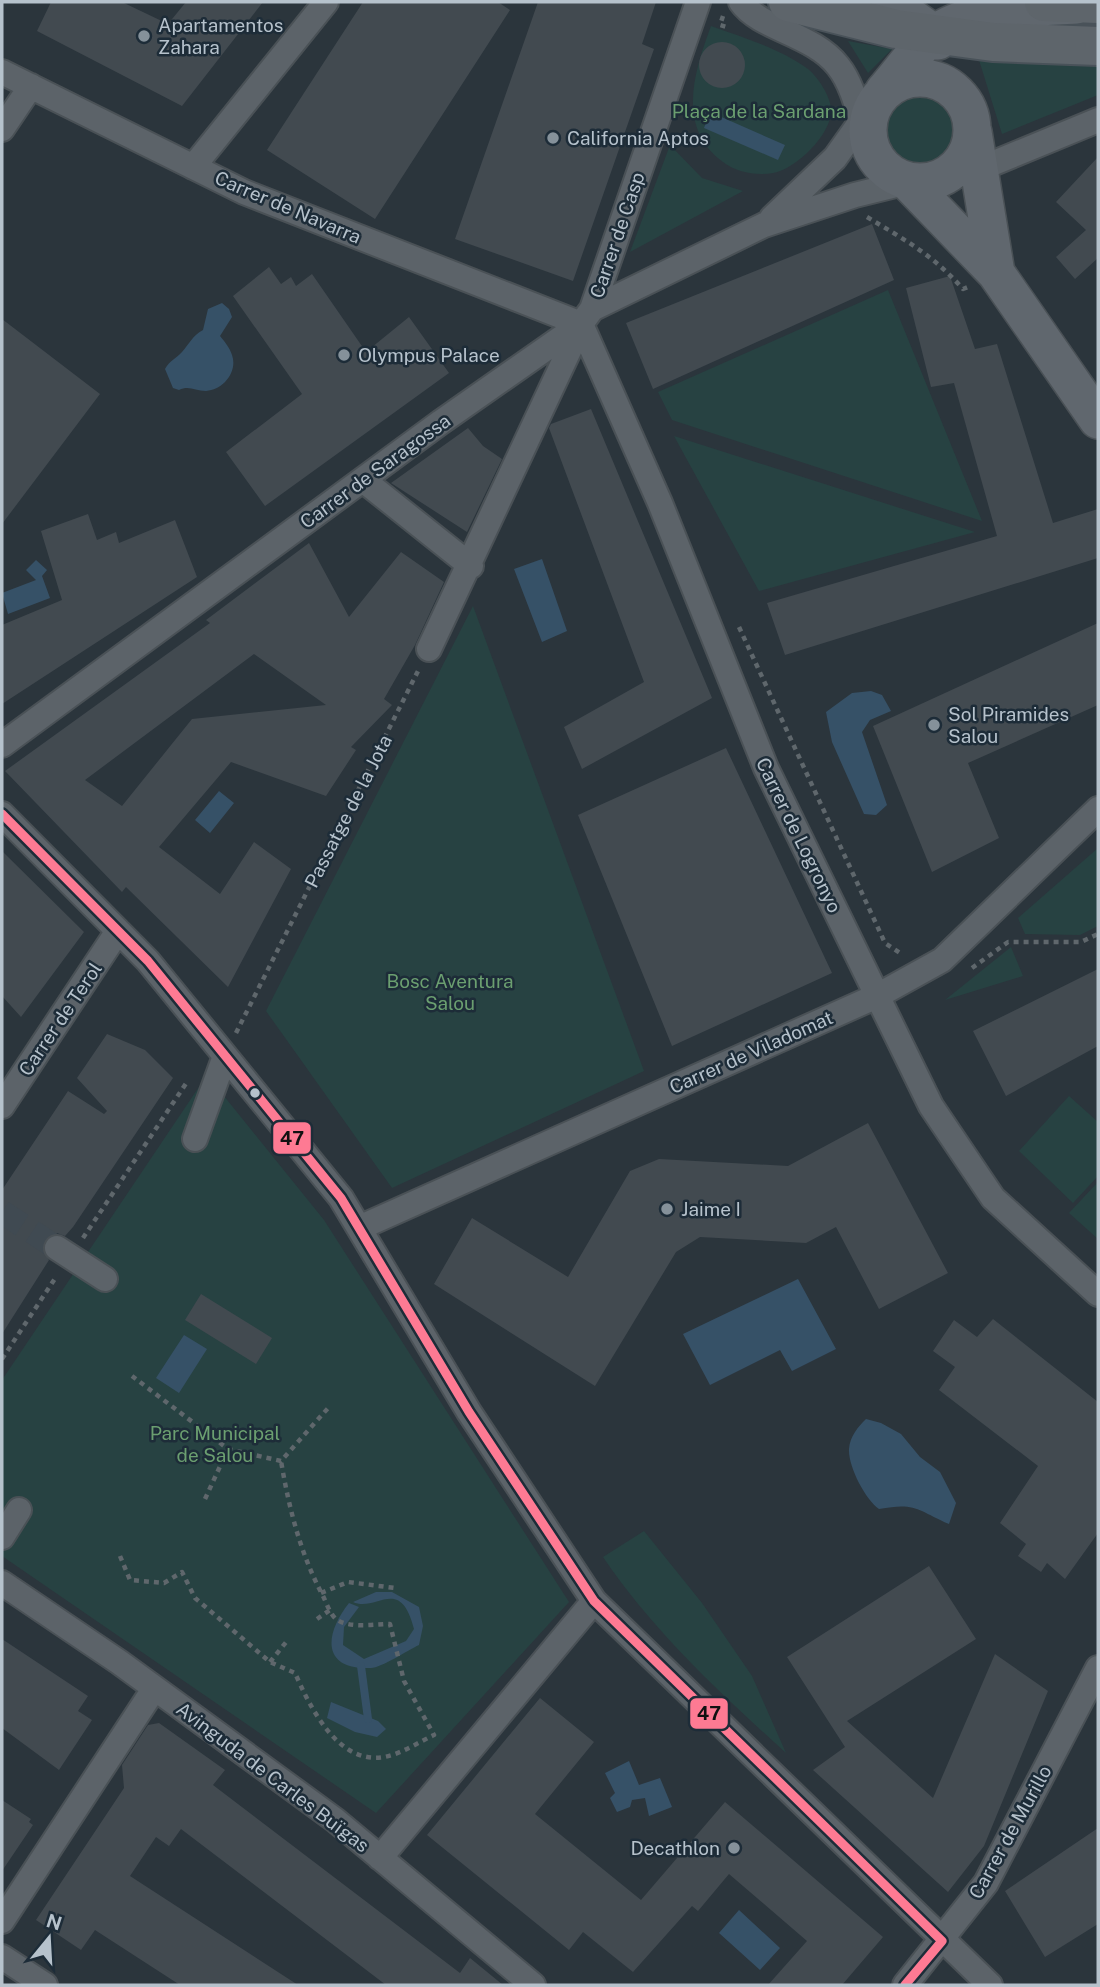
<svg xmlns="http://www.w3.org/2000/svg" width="1100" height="1987" font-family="'Public Sans',sans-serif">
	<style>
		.green { fill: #274242 }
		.water { fill: #365167 }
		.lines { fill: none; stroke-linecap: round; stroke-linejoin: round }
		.stream { stroke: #365167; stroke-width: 8 }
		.building { fill: #424a50; fill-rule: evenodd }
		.street-tunnel { stroke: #404a52; stroke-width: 24; stroke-dasharray: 24 12; stroke-linecap: butt }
		.street-casing { stroke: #4a5156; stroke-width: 28 }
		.secondary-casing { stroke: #4a5156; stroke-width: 40 }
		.primary-casing { stroke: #495259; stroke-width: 42 }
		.path { stroke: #5f676c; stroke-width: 4.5; stroke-dasharray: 5 5; stroke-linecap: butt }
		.street { stroke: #5c6369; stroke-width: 24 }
		.secondary { stroke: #60676e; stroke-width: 37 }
		.primary { stroke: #5e656b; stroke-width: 38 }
		.bus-1-casing { stroke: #1d2c38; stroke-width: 14 }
		.bus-1 { stroke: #fe7a93; stroke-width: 9 }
		.poi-dot { fill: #85919a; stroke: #1d2c38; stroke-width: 2.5 }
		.bus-dot { fill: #b6c2cc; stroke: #1d2c38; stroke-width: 2.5 }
		.labels { text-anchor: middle; stroke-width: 5; stroke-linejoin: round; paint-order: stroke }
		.poi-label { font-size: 19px; fill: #b6c2cc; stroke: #1d2c38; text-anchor: start }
		.park-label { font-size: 19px; fill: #6b9f70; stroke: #1d2c38 }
		.street-label { font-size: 19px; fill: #b6c2cc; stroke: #1d2c38 }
		.line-badge { stroke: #1d2c38; stroke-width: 2.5 }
		.pale-badge-label { font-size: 19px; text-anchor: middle; font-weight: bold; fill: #111 }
	</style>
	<rect width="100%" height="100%" fill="#2b353c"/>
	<path class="green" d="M711,26c33,12 68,22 97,43 10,8 23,28 23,41 1,24 -35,59 -58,63 -17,3 -37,-1 -50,-11 -47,-34 -29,-90 -12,-136z
		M848,41l44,8 -24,24z
		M979,60l119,6v29l-96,39z
		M884 130a38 38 0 1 1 76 0a38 38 0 1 1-76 0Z
		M670,145l32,33 41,13 -113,61z
		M888,290l94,231 -310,-101 -14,-28z
		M674,436l301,96 -216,59z
		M473,606l171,465 -252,117 -126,-177z
		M1098,848v78l-18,9 -55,-1 -7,-16z
		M1011,947l12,29 -78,24z
		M207,1075l117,145 245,382 -193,211 -374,-257v-176z
		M1069,1096l29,26v54l-25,27 -54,-52z
		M1098,1182v57l-29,-26z
		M644,1531l58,72 50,73 34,77c-66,-60 -133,-122 -183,-196z"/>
	<path class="water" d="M710,112l75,33 -7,15 -74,-32z
		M222,303l7,6 3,8 -12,19c4,5 10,12 12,19 6,17 -9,35 -26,36 -11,0 -17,-6 -27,-1l-6,-2 -8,-19c5,-9 11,-10 17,-17 8,-9 10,-16 21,-22l5,-21z
		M542,559l25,72 -25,11 -28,-73z
		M36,560l11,10 -5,6 8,22 -42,16 -6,-21 34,-13 -10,-10z
		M871,691l11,4 9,16 -21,9 -8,12 25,73 -11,10 -12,-1 -32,-72 -6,-30 26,-19z
		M219,791l15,12 -24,30 -15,-13z
		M798,1279l38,70 -44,22 -12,-21 -70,35 -27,-51z
		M184,1335l23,14 -28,44 -23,-15z
		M866,1419l15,4 20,11 19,23 20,15 16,31 -7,21c-32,-14 -33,-22 -70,-15 -14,-10 -31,-43 -30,-60 1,-13 9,-22 17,-30z
		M376,1592h16l27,15 4,19 -4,19c-11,5 -38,23 -48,23 -51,2 -46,-35 -22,-65l10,4 -15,20 -1,18 21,14 42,-18 8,-12c-14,-55 -38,-16 -61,-27z
		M331,1702l47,19 8,8 -9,8 -22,-5 -28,-14z
		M629,1761l10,24 21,-7 12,29 -23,9 -4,-18 -13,2 -2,7 -13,5 -7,-14 5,-5 -10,-20z
		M739,1910l41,38 -20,22 -41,-37z"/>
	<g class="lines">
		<path class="stream" d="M361,1666l7,53"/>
	</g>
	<path class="building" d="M51,2h71l46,22 18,-22h77l-81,104 -145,-75z
		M363,2h135l12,8 -135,209 -108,-69z
		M538,2h118l-14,42 12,5 -81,232 -118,-42z
		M699 65a23 23 0 1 1 46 0a23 23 0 1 1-46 0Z
		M1098,157v101l-23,21 -19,-22 30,-27 -30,-28z
		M872,224l22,56 -241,109 -27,-66z
		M269,267l12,17 10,-7 5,9 16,-12 54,78 43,-35 40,56 -184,133 -39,-54 76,-58 -69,-98z
		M950,276l25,73 22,-5 56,179 45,-14v49l-313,97 -18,-52 230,-67 -43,-153 -23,4 -25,-99z
		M2,319l98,75 -98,130z
		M591,409l121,289 -130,71 -18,-42 80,-45 -95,-254 2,-4z
		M468,428l15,18 19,13 -35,73 -76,-49z
		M88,514l9,26 19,-8 3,11 56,-23 22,57 -195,127v-79l60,-25 -21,-69z
		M309,543l40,74 52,-65 43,30 -29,63 -31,54 8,6 -41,42 5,3 -30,46 -95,-34 -72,85 61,47 34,-52 37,27 -63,118 -102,-100 -4,5 -117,-121 205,-148 -4,-3zM254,654l72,51 -134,14 -70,87 -37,-26z
		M1098,623v82l-130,58 31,75 -67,34 -59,-146z
		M726,748l106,225 -160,73 -94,-231z
		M2,851l82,81 -63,85 -19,-21z
		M1098,969v77l-92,50 -33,-65z
		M107,1034l38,16 28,28 -100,149 -8,9 -8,-3 -12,6 -3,9 7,12 -47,74v-144l66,-99 36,23 3,-3 -30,-33z
		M868,1123l80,150 -69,36 -43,-82 -30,16 -106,-6 -24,15 -81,134 -161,-102 38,-66 96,59 62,-106 29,-12 129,7z
		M201,1294l71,44 -16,26 -71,-44z
		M993,1319l105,83v131l-33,46 -18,-16 -6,9 -23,-16 8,-12 -26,-21 38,-57 -99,-76 16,-23 -22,-16 21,-31 23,17z
		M929,1566l47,73 -129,82 86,77 62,-144 53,37 -64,155 -36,46 -135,-122 32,-23 -58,-90z
		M2,1639l86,57 -10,15 14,9 -33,50 -57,-42z
		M540,1698l54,44 -59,72 106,86 84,-98 158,135 -41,48h-74l39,-44 -78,-67 -31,37 -6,-5 -59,66 -50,-40 -14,18 -142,-115z
		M159,1723l66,47 -12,15 247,188 10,-15 33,27h-117l-205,-156 -12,17 -13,-9 -26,39 168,109h-118l-85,-55 -14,20 -45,-30 88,-132 -2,-23 26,-40z
		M2,1800l29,19 -2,3 4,3 -31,46z
		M1098,1828v96l-53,33 -40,-66z"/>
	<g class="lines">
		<path class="street-tunnel" d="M2,1212l55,36"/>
		<g class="street-casing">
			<path id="street" d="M741,2c19,27 72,32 97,64 17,21 22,55 31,80
				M2,72l242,120 337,132
				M2,129l29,-43
				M193,167l133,-165
				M938,180l39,-10 121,-50
				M772,218l63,-60 32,-45
				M592,309l106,-307
				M581,324l79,179 106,265 165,338 62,92 105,96
				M363,480l108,86
				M429,649l152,-324
				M2,745l439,-323 140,-98 11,-15 172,-84 91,-30 53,-13
				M2,814l146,147 193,237 128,214 125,189 396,384
				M2,1106l116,-175
				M195,1139l30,-83
				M359,1228l518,-232 65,-36 156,-151
				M57,1248l48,31
				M2,1537l17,-27
				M2,1583l117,79 216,158 198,165
				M380,1858l214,-257
				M2,1921l152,-232
				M2,1957l43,28
				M905,1985l81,-102 112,-215"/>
		</g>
		<g class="secondary-casing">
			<path id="secondary" d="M890,2l45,32 3,7
				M868 130a52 52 0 1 1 104 0a52 52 0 1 1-104 0Z
				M884,91c16,-18 32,-42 50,-57 35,-26 100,-27 142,-29
				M973,132l23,141
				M908,182l88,91 102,147"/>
		</g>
		<g class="primary-casing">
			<path id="primary" d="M788,2l108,27 97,13 105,4
				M1044,2l54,2"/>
		</g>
		<path class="path" d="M723,16l-3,9 10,3
			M867,217c38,23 66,38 96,72l5,-2
			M739,627l146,316 18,12
			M972,968l36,-26h73l17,-8
			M236,1033l183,-364
			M83,1238l104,-156
			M2,1359l54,-82
			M132,1376l96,73 53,12 48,-54
			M205,1499l23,-50
			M120,1556l10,24 34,3 18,-11 13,26 75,64 25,11c15,34 43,92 89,84 17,-3 35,-15 50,-22l-30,-54 -14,-57c-15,0 -41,5 -54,-5 -6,-5 -10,-17 -13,-23 -23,-43 -34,-88 -42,-135
			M321,1593l27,-11 47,6
			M317,1619l13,-9
			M270,1662l17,-21"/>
		<use href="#street" class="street"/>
		<use href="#secondary" class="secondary"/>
		<use href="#primary" class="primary"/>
		<g class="bus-1-casing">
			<path id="bus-1" d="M2,814l146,147 193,237 128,214 125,189 348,340 -37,44"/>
		</g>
		<use href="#bus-1" class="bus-1"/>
	</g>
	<g class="poi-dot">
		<circle cx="144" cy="36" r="7"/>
		<circle cx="553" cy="138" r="7"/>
		<circle cx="344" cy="355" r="7"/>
		<circle cx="934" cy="725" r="7"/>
		<circle cx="667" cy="1209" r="7"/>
		<circle cx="734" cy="1848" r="7"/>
	</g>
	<circle class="bus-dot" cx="255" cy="1093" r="6"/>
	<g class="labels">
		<g class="poi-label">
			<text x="158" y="32">Apartamentos<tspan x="158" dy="22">Zahara</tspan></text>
			<text x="567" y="145">California Aptos</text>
			<text x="358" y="362">Olympus Palace</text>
			<text x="948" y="721">Sol Piramides<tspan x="948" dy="22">Salou</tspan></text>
			<text x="681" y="1216">Jaime I</text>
			<text x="720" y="1855" text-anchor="end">Decathlon</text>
		</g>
		<g class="park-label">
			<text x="759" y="118">Plaça de la Sardana</text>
			<text x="450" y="988">Bosc Aventura<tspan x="450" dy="22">Salou</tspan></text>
			<text x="215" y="1440">Parc Municipal<tspan x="215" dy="22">de Salou</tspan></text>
		</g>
		<g class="street-label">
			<text transform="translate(288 207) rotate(23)" y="7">Carrer de Navarra</text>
			<text transform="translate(617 235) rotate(-71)" y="7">Carrer de Casp</text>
			<text transform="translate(375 471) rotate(-36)" y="7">Carrer de Saragossa</text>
			<text transform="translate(348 811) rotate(-63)" y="7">Passatge de la Jota</text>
			<text transform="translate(799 835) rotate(64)" y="7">Carrer de Logronyo</text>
			<text transform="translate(60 1019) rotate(-56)" y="7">Carrer de Terol</text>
			<text transform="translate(751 1052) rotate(-24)" y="7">Carrer de Viladomat</text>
			<text transform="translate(273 1777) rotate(37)" y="7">Avinguda de Carles Buïgas</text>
			<text transform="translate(1010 1832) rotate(-61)" y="7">Carrer de Murillo</text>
		</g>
	</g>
	<g class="line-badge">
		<rect x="272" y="1121" width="40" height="34" rx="7" fill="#fe7a93"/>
		<rect x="689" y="1697" width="40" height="33" rx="7" fill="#fe7a93"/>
	</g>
	<g class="pale-badge-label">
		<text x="292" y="1145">47</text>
		<text x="709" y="1720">47</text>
	</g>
	<rect width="1100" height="1987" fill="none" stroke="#b6c2cc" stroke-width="7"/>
	<g transform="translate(49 1938) rotate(18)" stroke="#1d2c38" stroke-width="5" paint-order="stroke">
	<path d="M0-5L12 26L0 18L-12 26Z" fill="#b6c2cc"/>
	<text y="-10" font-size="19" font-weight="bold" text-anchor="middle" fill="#b6c2cc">N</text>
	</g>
</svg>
